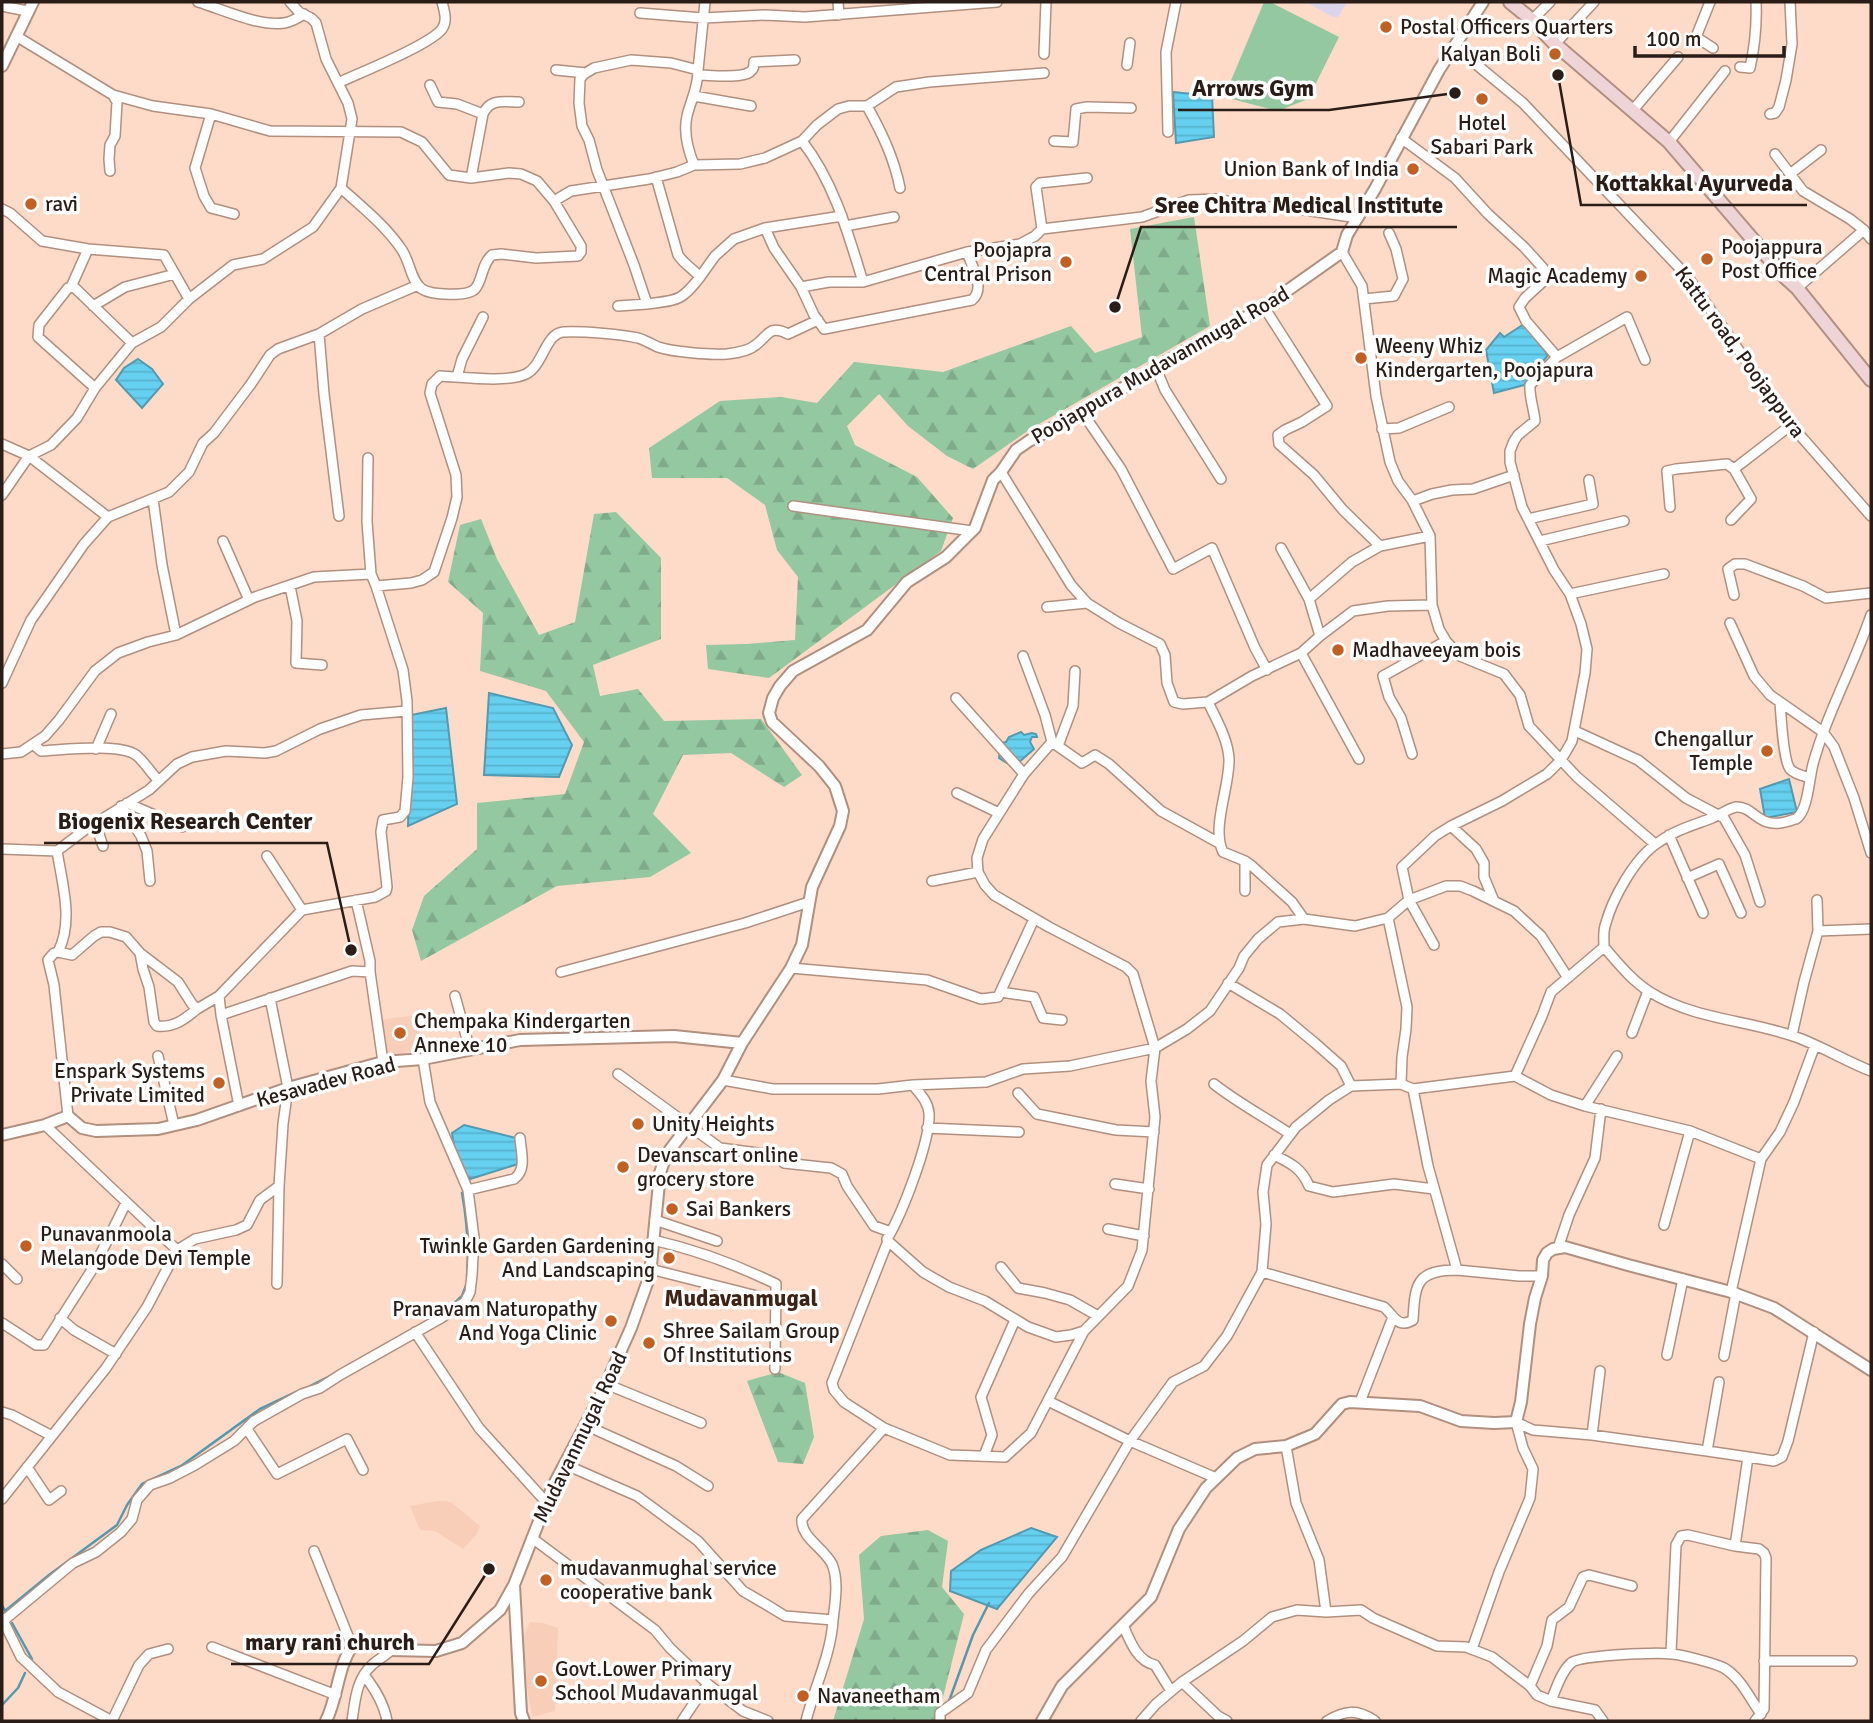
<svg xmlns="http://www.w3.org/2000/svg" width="1873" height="1723" font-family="Signika,sans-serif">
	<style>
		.built { fill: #f9ceb9 }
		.medical { fill: #dad5eb }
		.green { fill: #94c8a1 }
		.forest { fill: url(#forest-firs) }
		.water { fill: url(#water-rules); stroke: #539aaf; stroke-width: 2 }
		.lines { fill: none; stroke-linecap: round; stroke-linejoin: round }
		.stream { stroke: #539aaf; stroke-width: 2.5 }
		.minor-casing { stroke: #b19080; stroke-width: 12 }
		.tertiary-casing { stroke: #b19080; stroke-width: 14 }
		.secondary-casing { stroke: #b19080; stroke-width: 16 }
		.minor { stroke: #fff; stroke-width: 9 }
		.tertiary { stroke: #fff; stroke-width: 10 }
		.secondary { stroke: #efd4d7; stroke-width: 12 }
		.poi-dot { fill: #c26024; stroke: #fff; stroke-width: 2.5 }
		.labels { text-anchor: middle; stroke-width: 7; stroke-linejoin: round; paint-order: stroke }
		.poi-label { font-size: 21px; fill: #2a1d17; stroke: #fff; text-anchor: start }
		.street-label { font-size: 21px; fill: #2a1d17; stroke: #fff }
		.neighbourhood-label { font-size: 23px; font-weight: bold; fill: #3e2416; stroke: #fff }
		.leader { fill: none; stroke: #2a1d17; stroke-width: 2.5 }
		.callout-dot { fill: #2a1d17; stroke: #fff; stroke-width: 2.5 }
		.callout-label { font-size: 23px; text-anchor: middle; font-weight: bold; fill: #2a1d17; stroke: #fff; stroke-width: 7; stroke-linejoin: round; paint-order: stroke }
	</style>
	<defs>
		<pattern id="forest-firs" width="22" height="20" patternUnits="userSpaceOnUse" patternTransform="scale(1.75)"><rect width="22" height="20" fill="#94c8a1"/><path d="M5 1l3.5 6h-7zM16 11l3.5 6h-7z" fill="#80ab8a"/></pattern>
		<pattern id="water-rules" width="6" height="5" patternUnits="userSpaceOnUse" patternTransform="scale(1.75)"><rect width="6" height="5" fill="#65d0f0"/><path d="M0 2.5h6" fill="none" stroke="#58b2cd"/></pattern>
	</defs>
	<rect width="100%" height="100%" fill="#fedac8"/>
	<path class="built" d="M417,1015l6,32 -39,12 -6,-39z
		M437,1501h9l6,2 28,23 -3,8 -14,15 -28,-18 -15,-1 -10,-24z
		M530,1622l13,1 15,5 -3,83 -23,6 -9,-53 1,-29z"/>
	<path class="medical" d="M1306,2h41l-9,15h-5z"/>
	<path class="green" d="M1264,2h6l69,35 -31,62 -30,12 -54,-14z"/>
	<path class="forest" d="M1194,217l16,109 -178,102 -59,41 -26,-13 -39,-30 -29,-32 -32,32 8,19 62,32 36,41 -12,33 -172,127 -61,-9 -2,-24 41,-1 48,-4 3,-63 -21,-27 -12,-45 -38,-27h-75l-3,-30 71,-47 61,-4 36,6 37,-41 89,10 128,-46 24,27 47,-16 -12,-108z
		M616,512l45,46v81l-68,26 7,31 38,-7 26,32 97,-2 41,56 -18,12 -53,-34 -48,2 -30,59 38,39 -41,24 -93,9 -136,75 -9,-31 12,-34 53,-47v-46l88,-9 19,-52 -38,-51 -66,-20 3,-58 -35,-31 12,-57 21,-6 16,40 42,76 36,-13 19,-108z
		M778,1372l27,11 9,54 -11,27 -25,-2 -31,-81z
		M928,1530l20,11 -6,46 22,27 -27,107h-104l31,-102 -5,-64 22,-19z"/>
	<path class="water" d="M1173,92l39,4 2,41 -38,6z
		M1524,324l24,31 -24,30 -30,8 -8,-43 14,-17 4,4z
		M138,359l14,10 11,15 -21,24 -26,-28 8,-12z
		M489,693l64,15 19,37 -13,32 -75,-2z
		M446,708l11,96 -49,22 3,-111z
		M1021,732l3,3 8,-2 4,1 1,3h-5l-2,5 4,7 -16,14 -8,2 -11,-7 2,-15 5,-1 3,-5z
		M1789,779l8,33 -32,6 -5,-29z
		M464,1125l52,13 2,26 -48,15c-11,-13 -16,-29 -18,-46z
		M1031,1528l26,9 -60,72 -47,-18 1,-20 30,-21z"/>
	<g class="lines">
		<path class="stream" d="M462,1193c5,27 7,56 5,83
			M449,1308l13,-12 5,-13
			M413,1329l24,-14
			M302,1390l32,-16
			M2,1605l3,6 44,-36 68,-50 10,-20 15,-21 39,-18 79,-57 36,-17
			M12,1623l20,36
			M948,1704l25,-69 16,-32
			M2,1705l16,-17 7,-15"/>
		<g class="minor-casing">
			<path id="minor" d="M198,2c24,7 61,25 86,21 7,-1 14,-5 20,-9
				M838,2l1,13
				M1710,2l-14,35 17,11
				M2,6l25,5
				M640,13l63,5 62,-3 40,2 192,-15
				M1532,20l18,-18
				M16,36l97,59 40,11 58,8 59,17 131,1 21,10 27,33 22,3 38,-5 12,1 16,7 17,20
				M1555,44l39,-42
				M1454,46l69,57 164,173 104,149 80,91
				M1044,54l2,-52
				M1127,65l3,-22
				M1740,67l10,1c5,-23 7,-43 6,-66
				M556,70l30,3
				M698,75c12,0 42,4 52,-3 4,-3 4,-6 4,-10l41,-2
				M338,83c21,-10 92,-38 104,-54 6,-8 2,-19 0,-27
				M430,85l8,17 19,2 26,10
				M694,96l57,10
				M867,106c15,27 27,52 33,82
				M1633,110l45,-53
				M211,114l-16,54 9,28 7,12 23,6
				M1770,114l5,-1 4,-6 7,-27 6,-36 -2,-42
				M1168,132l-2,-80 10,-50
				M1401,138l54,40 33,36 36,33 19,21 5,9 -23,21 -6,9 7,14 31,36 -27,28c-1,11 4,24 5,36l-17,14 -4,6 -4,10v11l12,45 32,63 16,24 11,30 6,25 -2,24 -13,68 -11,19 -14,14 -45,27 -51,25 -16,10 -33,31 7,33 25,45
				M802,141l15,-16 21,-16 11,-3h18l29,-19 33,-5 115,-9
				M1054,141l19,1 3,-33 11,-2 44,1
				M1669,142l56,-71
				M1775,154l28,37 47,28 14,11 7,9
				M694,165c-6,-15 -11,-32 -7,-49 4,-17 10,-25 11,-44
				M110,171l-1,-12 1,-14 5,-9 2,-34 -4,-7
				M1790,174l31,-24
				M656,177l22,78c6,9 14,13 22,22l15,-21 19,-17 31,-11 77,-12
				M471,178l12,-64c7,-16 21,-12 36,-12
				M341,188c22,20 45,38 61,62 8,12 9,31 20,39 9,6 45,8 53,0 8,-9 6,-24 17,-34l9,-1 35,4 42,-2 3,-4v-6l-27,-45 17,-10 78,-12 28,-7 17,-7 46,-1 25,-6 37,-17c32,41 46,92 61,141l104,-30 53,-8 15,-8 7,-7 100,-12 47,-17 29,-1 31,7 42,2 67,10
				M2,209l8,4 32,28 46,8 76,6 25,44
				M845,226l49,-9
				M765,228l9,20 27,39
				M1042,229l-6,-42 4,-4 47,-5
				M1342,252l20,34 14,110 14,66 8,19 14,19 18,36 2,69 7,24 7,12 14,15 44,18 16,21 9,31 48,51 78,67
				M700,277c-19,25 -23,23 -53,27l-13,-39 -37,-95 -8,-30 -7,-14 -3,-23 1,-24 4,-5 10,-6 37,-8 40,3 27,7 7,-68
				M863,282h-34l-28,5 13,28 10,14 148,-29c14,-12 0,-33 -5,-48
				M71,287l17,-38
				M1797,288l67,-58
				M1364,299l30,-3 9,-17 -7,-30 -7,-16
				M93,306l32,-19 50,-13
				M618,306l29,-2
				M1264,307l63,99 -25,16 -17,8 -7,5 1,9 35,31 29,35 37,36
				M319,334l5,60 15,122
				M1557,357l70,-40 18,43
				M1156,368l9,22 56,89
				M457,377l5,-18 21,-42
				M95,388l-57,-51 1,-12 29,-37 3,-1 4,1 57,55
				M1082,412l39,57 52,100 39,-21 43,100 12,22
				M1382,429l17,-1 50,-21
				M2,444l27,12 79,61
				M368,458l-1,64 4,52
				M1001,472l70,113 16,18 32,20 41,21 5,11 2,28 7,19 9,2 25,-2c8,17 20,37 21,57 1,27 -18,69 -6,93l22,9 7,5 40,36 12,17
				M2,495l27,-39 22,-11 26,-27 18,-30 37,-45 29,-16 28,-28 44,-34 30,-6 50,-32 28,-39 11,-69 -4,-16 -22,-44 -10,-36 -5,-5 -12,-6 -9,-10
				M153,499l9,66 14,70
				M1413,501l19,-7 20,-4 21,-1 41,-14
				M793,506l179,25
				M1670,507l-3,-36 9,-2 51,-5 7,5 57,-44
				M1528,519l65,-15 -4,-24
				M1731,520l20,-21 -17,-30
				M223,541l26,59
				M1540,541l84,-20
				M1281,548l28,51 11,37
				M290,586l7,35 -1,42 26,2
				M1570,594l94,-20
				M1734,595l-6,-26 7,-5h10l58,22 23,12 45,-5
				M1309,599l43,-37 28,-16 50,-10
				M1047,607l40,-4
				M1730,623l24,53 16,19 53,37 11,15 20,51 17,55
				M1301,653l58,106
				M1023,656l22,59 7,27
				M2,683l29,-63 53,-76 24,-27 61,-25 20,-20 14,-29 11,-10 37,-49 19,-29 8,-6 41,-15 43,-25 56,-24
				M956,698l68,76
				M1208,702l44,-26 49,-23 19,-17 33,-25 35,-5 44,-1
				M1780,702c1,13 3,58 10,67 4,5 14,7 20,9
				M1575,731l63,29 48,38 38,20 21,37 15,47
				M33,744l8,7c22,-1 77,-8 95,4 8,6 15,18 22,25
				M1058,746l15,-40 2,-35
				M96,749l15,-35
				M2,754l19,-2 24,-16 14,-16 36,-49 23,-18 30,-11 28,-7 79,-38 59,-20 57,-3 5,12 35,-3 11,-3 12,-8 18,-54 5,-21 -1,-22 -26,-82 2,-9 8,-8c22,1 67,7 86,-2 17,-8 19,-40 37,-42 20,-1 56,2 75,6 7,2 13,6 20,9 14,5 53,8 69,7 10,-1 22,-3 30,-10 12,-10 13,-19 31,-10l30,-14
				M1412,754l-11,-36 -12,-21 -6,-21 63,-35
				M957,793l42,20
				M127,803l55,24
				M121,806l20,30 6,15 3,30
				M95,823l8,23
				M1451,826l25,23 8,14v14l10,24
				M1669,835l34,78
				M2,849l55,2 29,-22 63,-39 28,-26 15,-7 34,-6 39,2 11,-2 44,-22 41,-14 46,-4
				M57,851c5,32 17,70 1,101l-4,1 -6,7 6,25 14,131
				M267,856l35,54
				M1687,878l32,-14 22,49
				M932,881l46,-9
				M1245,891v-30
				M356,900l14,61v11
				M1388,918l19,89 -1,22 -4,28 -1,27
				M1818,931l53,-2
				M1604,947c14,16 28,34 46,45 43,27 96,28 143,44 27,9 52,25 78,35
				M58,952l14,3 22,-19 7,-4h9l16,5 14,16 38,29 14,22 5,5 22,-13 83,-86 73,-13 11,-6 1,-4 -6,-55 2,-12 17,-3 5,-6 3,-34 -1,-76 -4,-31 -27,-84
				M140,953l3,16 6,18 5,35 3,4c17,2 28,-7 40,-17
				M791,968l136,12 54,19 17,-2 36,-78
				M561,972l184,-49 64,-21
				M1228,983l52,31 35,29 26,23 10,20 50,-2 12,5 15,77 29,104 62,6h23
				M1001,992l33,5 9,21 19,2
				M219,996l2,19 18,91
				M455,996l15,54
				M221,1015l131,-44 18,1 13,90
				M1632,1033l16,-42
				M1792,1035l12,-53 14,-51 -1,-31
				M158,1056l16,69
				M423,1059l7,43 38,88
				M618,1074l102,74 45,6
				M723,1080l50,9h105l35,-4 73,-3 37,-13 47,-3 85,-18 32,-19 23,-18 29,-43 5,-12 14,-17 20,-17 26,-3 51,7 33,-8 21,-18 37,-14h14l13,5 41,20 27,25 27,42
				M1214,1084c24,19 51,33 76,50
				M913,1085c6,8 15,16 16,28 2,27 -27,101 -42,126l1,2 35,31 26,15 36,14 43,26 28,10 15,-2 13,-4 44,-45 14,-36 13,-133 -4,-36 4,-33 -22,-74 -7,-7 -77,-40 -55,-32 -9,-10 -7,-13 -1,-14 6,-19 41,-65 28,-32 30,21 13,-8 14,9 52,47 58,32
				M1413,1089l102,-13
				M1018,1093l19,21 79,16 38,2
				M1585,1106l32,-50
				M927,1128l92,4
				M1274,1155c17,8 28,14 35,31l24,6 61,-8 40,5
				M1761,1159l19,-27 14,-30 21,-57
				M784,1163l47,5 11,6 5,12 27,40 17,6
				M1115,1184l34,5
				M655,1220l62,21
				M1664,1225l26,-94
				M1108,1229l36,7
				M653,1240c44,10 82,24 123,44l-1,85
				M888,1241l-56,142 2,7 10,12 40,26 66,27 55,2 26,-24 53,-102
				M1558,1248l11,-33 26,-57 6,-49
				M177,1250l18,-11 41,-9 11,-5 13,-25 19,-14 4,-62 5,-36 -18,-90
				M2,1264l15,15
				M1001,1267l17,21 27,5 25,7 28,16
				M650,1269l111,28
				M1262,1272l122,35c10,9 14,22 29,13 2,-36 3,-50 44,-50
				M277,1284l2,-98
				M1731,1292l30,-133 -71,-28 -105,-25 -34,-11 -36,-19 27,-60 9,-24 53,-45c0,-7 -1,-14 1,-21 7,-27 30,-69 54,-84 16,-12 35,-17 53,-24 8,-3 17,-10 24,-11 18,-1 22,22 49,15 2,0 9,-3 11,-3 12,-8 13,-40 17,-55 14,-51 41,-99 58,-149
				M60,1318l14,12 42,24
				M2,1323l34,22h8l51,-80 31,-62
				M415,1332l64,96 67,74
				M1667,1355l16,-76
				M1724,1356l12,-63
				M1719,1382l-12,69 41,6
				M606,1384l95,39
				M1048,1401l82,40 86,37
				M1360,1402l33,-85
				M2,1412l10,3 40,21
				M1516,1422l17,8 59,5 115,16
				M585,1425l91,41 32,20
				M247,1429l30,45 70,-35 16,31
				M1592,1435l8,-64
				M1286,1446l10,57 23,57 7,52
				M984,1456l8,-21 -11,-38 34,-77
				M564,1464l73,32 61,45 45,50 24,14 18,11 48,4c-2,35 -19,68 -27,101
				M27,1467l22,33 12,-9
				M2,1499l104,-131 41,-61 30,-57 -132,-125
				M532,1538l123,92 15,18 39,37
				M1735,1546l13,-89 26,4 8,-4 6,-16 26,-109
				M314,1551l38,95
				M2,1618l19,39 37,35 54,29 27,-56 10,-11 19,-5
				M833,1620c2,-17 6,-39 -1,-56 -8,-16 -32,-27 -30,-45l82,-91
				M3,1621l70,-58 23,-11 25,-20 11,-13 5,-19 13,-15 20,-7 25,-13 39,-24 20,-20 48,-27 18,-6 20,-13 101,-57 24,-16 5,-10 2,-17 2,-37 -6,-48 46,-11c13,-9 7,-27 6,-41
				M1123,1625c7,16 14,36 32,40l16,26
				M212,1647l124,48
				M1472,1649l27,-77 31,-74 3,-29 -10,-21 -7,-26
				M1671,1653l5,-108 5,-9 7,-1 47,11 24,3 5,4 2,5 -2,151 -9,12
				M1764,1661h88
				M364,1675c11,14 20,28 23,46
				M1182,1682l36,34 9,5
				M1530,1686l17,-40 5,-26 17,-13 14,-30 6,-2 43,11
				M1551,1701c5,-12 10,-29 20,-38 8,-8 87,-11 101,-9 11,1 42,9 52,14 17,10 26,31 37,46
				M352,1721c3,-20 4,-42 21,-57 6,-5 12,-8 18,-14
				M682,1721l20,-30 7,-6 34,26 25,10
				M940,1721v-8l28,-20 18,-43 43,-57 33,-36 68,-116 43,-59 31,-16 23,-30 35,-64 4,-48 -3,-32 4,-27 29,-38 33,-27 22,-14
				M1141,1721l15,-17 26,-22 61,-41 29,-24 25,-7 29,2 35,-2 12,8 64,28 29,1 26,10 38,29 7,9 14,6 44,9 8,11
				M1327,1721c18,-11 30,-12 48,0"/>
		</g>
		<g class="tertiary-casing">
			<path id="tertiary" d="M2,66l31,-64
				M2,1135l43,-10 23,-9 14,12 14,3 62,-2 39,-9 91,-32 95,-26 40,-3 97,-19 154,-4 68,7
				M514,1585l7,128 3,8
				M326,1721c12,-24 11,-52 26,-75l19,-2 20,6 45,1 26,-8 38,-33 14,-25 38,-97 50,-95 29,-65 19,-53 10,-102 6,-18 57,-75 19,-37 49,-75 11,-23 10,-58 28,-61 3,-15 -8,-25 -16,-20 -47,-44 -3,-9 4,-15 7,-12 13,-15 74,-41 40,-48 39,-25 29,-29 18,-48 8,-8 15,-22 13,-9 71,-39 67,-41 97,-54 78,-55 5,-17 28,-46 64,-119 44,-68
				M1042,1721l20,-35 89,-89 28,-68 27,-41 31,-30 18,-9 31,-3 29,-12 27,-30 8,-2 70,4 41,15 33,2 22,-1 5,-20 9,-78 5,-26 7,-22 1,-16 4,-7 6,-4 12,-2 63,18 103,27 43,16 97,62"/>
		</g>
		<g class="secondary-casing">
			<path id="secondary" d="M1510,2l22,18 23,24 114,98 116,135 12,11 74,92"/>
		</g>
		<use href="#minor" class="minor"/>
		<use href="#tertiary" class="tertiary"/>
		<use href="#secondary" class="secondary"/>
	</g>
	<g class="poi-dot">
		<circle cx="1386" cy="27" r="7"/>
		<circle cx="1555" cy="54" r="7"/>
		<circle cx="1482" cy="99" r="7"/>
		<circle cx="1413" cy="169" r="7"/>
		<circle cx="31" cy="204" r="7"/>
		<circle cx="1707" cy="259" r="7"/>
		<circle cx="1066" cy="262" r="7"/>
		<circle cx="1641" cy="276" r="7"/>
		<circle cx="1361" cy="358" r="7"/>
		<circle cx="1338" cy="650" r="7"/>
		<circle cx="1767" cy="751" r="7"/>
		<circle cx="400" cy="1033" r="7"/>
		<circle cx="219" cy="1083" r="7"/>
		<circle cx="638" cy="1124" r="7"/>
		<circle cx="623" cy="1167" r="7"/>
		<circle cx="672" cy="1209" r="7"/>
		<circle cx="26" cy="1246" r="7"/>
		<circle cx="669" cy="1258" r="7"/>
		<circle cx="611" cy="1321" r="7"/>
		<circle cx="649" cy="1343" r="7"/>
		<circle cx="546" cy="1580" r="7"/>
		<circle cx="541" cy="1681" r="7"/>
		<circle cx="803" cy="1696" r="7"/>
	</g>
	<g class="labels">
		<g class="poi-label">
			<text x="1400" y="34">Postal Officers Quarters</text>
			<text x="1541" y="61" text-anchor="end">Kalyan Boli</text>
			<text x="1482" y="130" text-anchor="middle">Hotel<tspan x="1482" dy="24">Sabari Park</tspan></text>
			<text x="1399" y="176" text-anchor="end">Union Bank of India</text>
			<text x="45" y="211">ravi</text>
			<text x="1721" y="254">Poojappura<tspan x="1721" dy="24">Post Office</tspan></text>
			<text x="1052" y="257" text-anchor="end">Poojapra<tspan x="1052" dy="24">Central Prison</tspan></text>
			<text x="1627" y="283" text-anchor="end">Magic Academy</text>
			<text x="1375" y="353">Weeny Whiz<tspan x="1375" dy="24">Kindergarten, Poojapura</tspan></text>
			<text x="1352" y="657">Madhaveeyam bois</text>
			<text x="1753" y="746" text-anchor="end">Chengallur<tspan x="1753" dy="24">Temple</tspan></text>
			<text x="414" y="1028">Chempaka Kindergarten<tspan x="414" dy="24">Annexe 10</tspan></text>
			<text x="205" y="1078" text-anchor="end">Enspark Systems<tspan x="205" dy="24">Private Limited</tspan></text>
			<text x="652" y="1131">Unity Heights</text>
			<text x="637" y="1162">Devanscart online<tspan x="637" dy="24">grocery store</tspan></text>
			<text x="686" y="1216">Sai Bankers</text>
			<text x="40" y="1241">Punavanmoola<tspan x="40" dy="24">Melangode Devi Temple</tspan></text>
			<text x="655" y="1253" text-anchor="end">Twinkle Garden Gardening<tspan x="655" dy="24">And Landscaping</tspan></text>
			<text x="597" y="1316" text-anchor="end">Pranavam Naturopathy<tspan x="597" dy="24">And Yoga Clinic</tspan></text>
			<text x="663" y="1338">Shree Sailam Group<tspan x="663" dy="24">Of Institutions</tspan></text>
			<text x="560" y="1575">mudavanmughal service<tspan x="560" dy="24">cooperative bank</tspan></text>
			<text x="555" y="1676">Govt.Lower Primary<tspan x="555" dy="24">School Mudavanmugal</tspan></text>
			<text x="817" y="1703">Navaneetham</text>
		</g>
		<g class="street-label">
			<text transform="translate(1740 352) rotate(54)" y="7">Kattu road, Poojappura</text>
			<text transform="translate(1160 365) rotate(-30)" y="7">Poojappura Mudavanmugal Road</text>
			<text transform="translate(326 1082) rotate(-15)" y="7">Kesavadev Road</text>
			<text transform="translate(580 1437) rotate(-64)" y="7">Mudavanmugal Road</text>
		</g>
		<g class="neighbourhood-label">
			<text x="741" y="1306">Mudavanmugal</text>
		</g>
	</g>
	<path class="leader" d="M1455 93L1329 110H1178M1558 75L1581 205H1807M1115 307L1141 227H1457M351 950L327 843H44M489 1569L429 1664H231"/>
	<g class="callout-dot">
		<circle cx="1455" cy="93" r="7"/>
		<circle cx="1558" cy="75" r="7"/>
		<circle cx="1115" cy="307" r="7"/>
		<circle cx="351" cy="950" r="7"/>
		<circle cx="489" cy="1569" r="7"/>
	</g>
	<g class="callout-label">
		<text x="1253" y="96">Arrows Gym</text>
		<text x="1694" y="191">Kottakkal Ayurveda</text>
		<text x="1299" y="213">Sree Chitra Medical Institute</text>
		<text x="185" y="829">Biogenix Research Center</text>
		<text x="330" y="1650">mary rani church</text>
	</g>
	<rect width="1873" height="1723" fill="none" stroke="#2a1d17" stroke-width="7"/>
	<path d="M1635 46v10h149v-10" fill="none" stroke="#2a1d17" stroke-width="3.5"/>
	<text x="1646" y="46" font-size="21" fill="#2a1d17" stroke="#ffffff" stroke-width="5" paint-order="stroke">100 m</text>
</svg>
